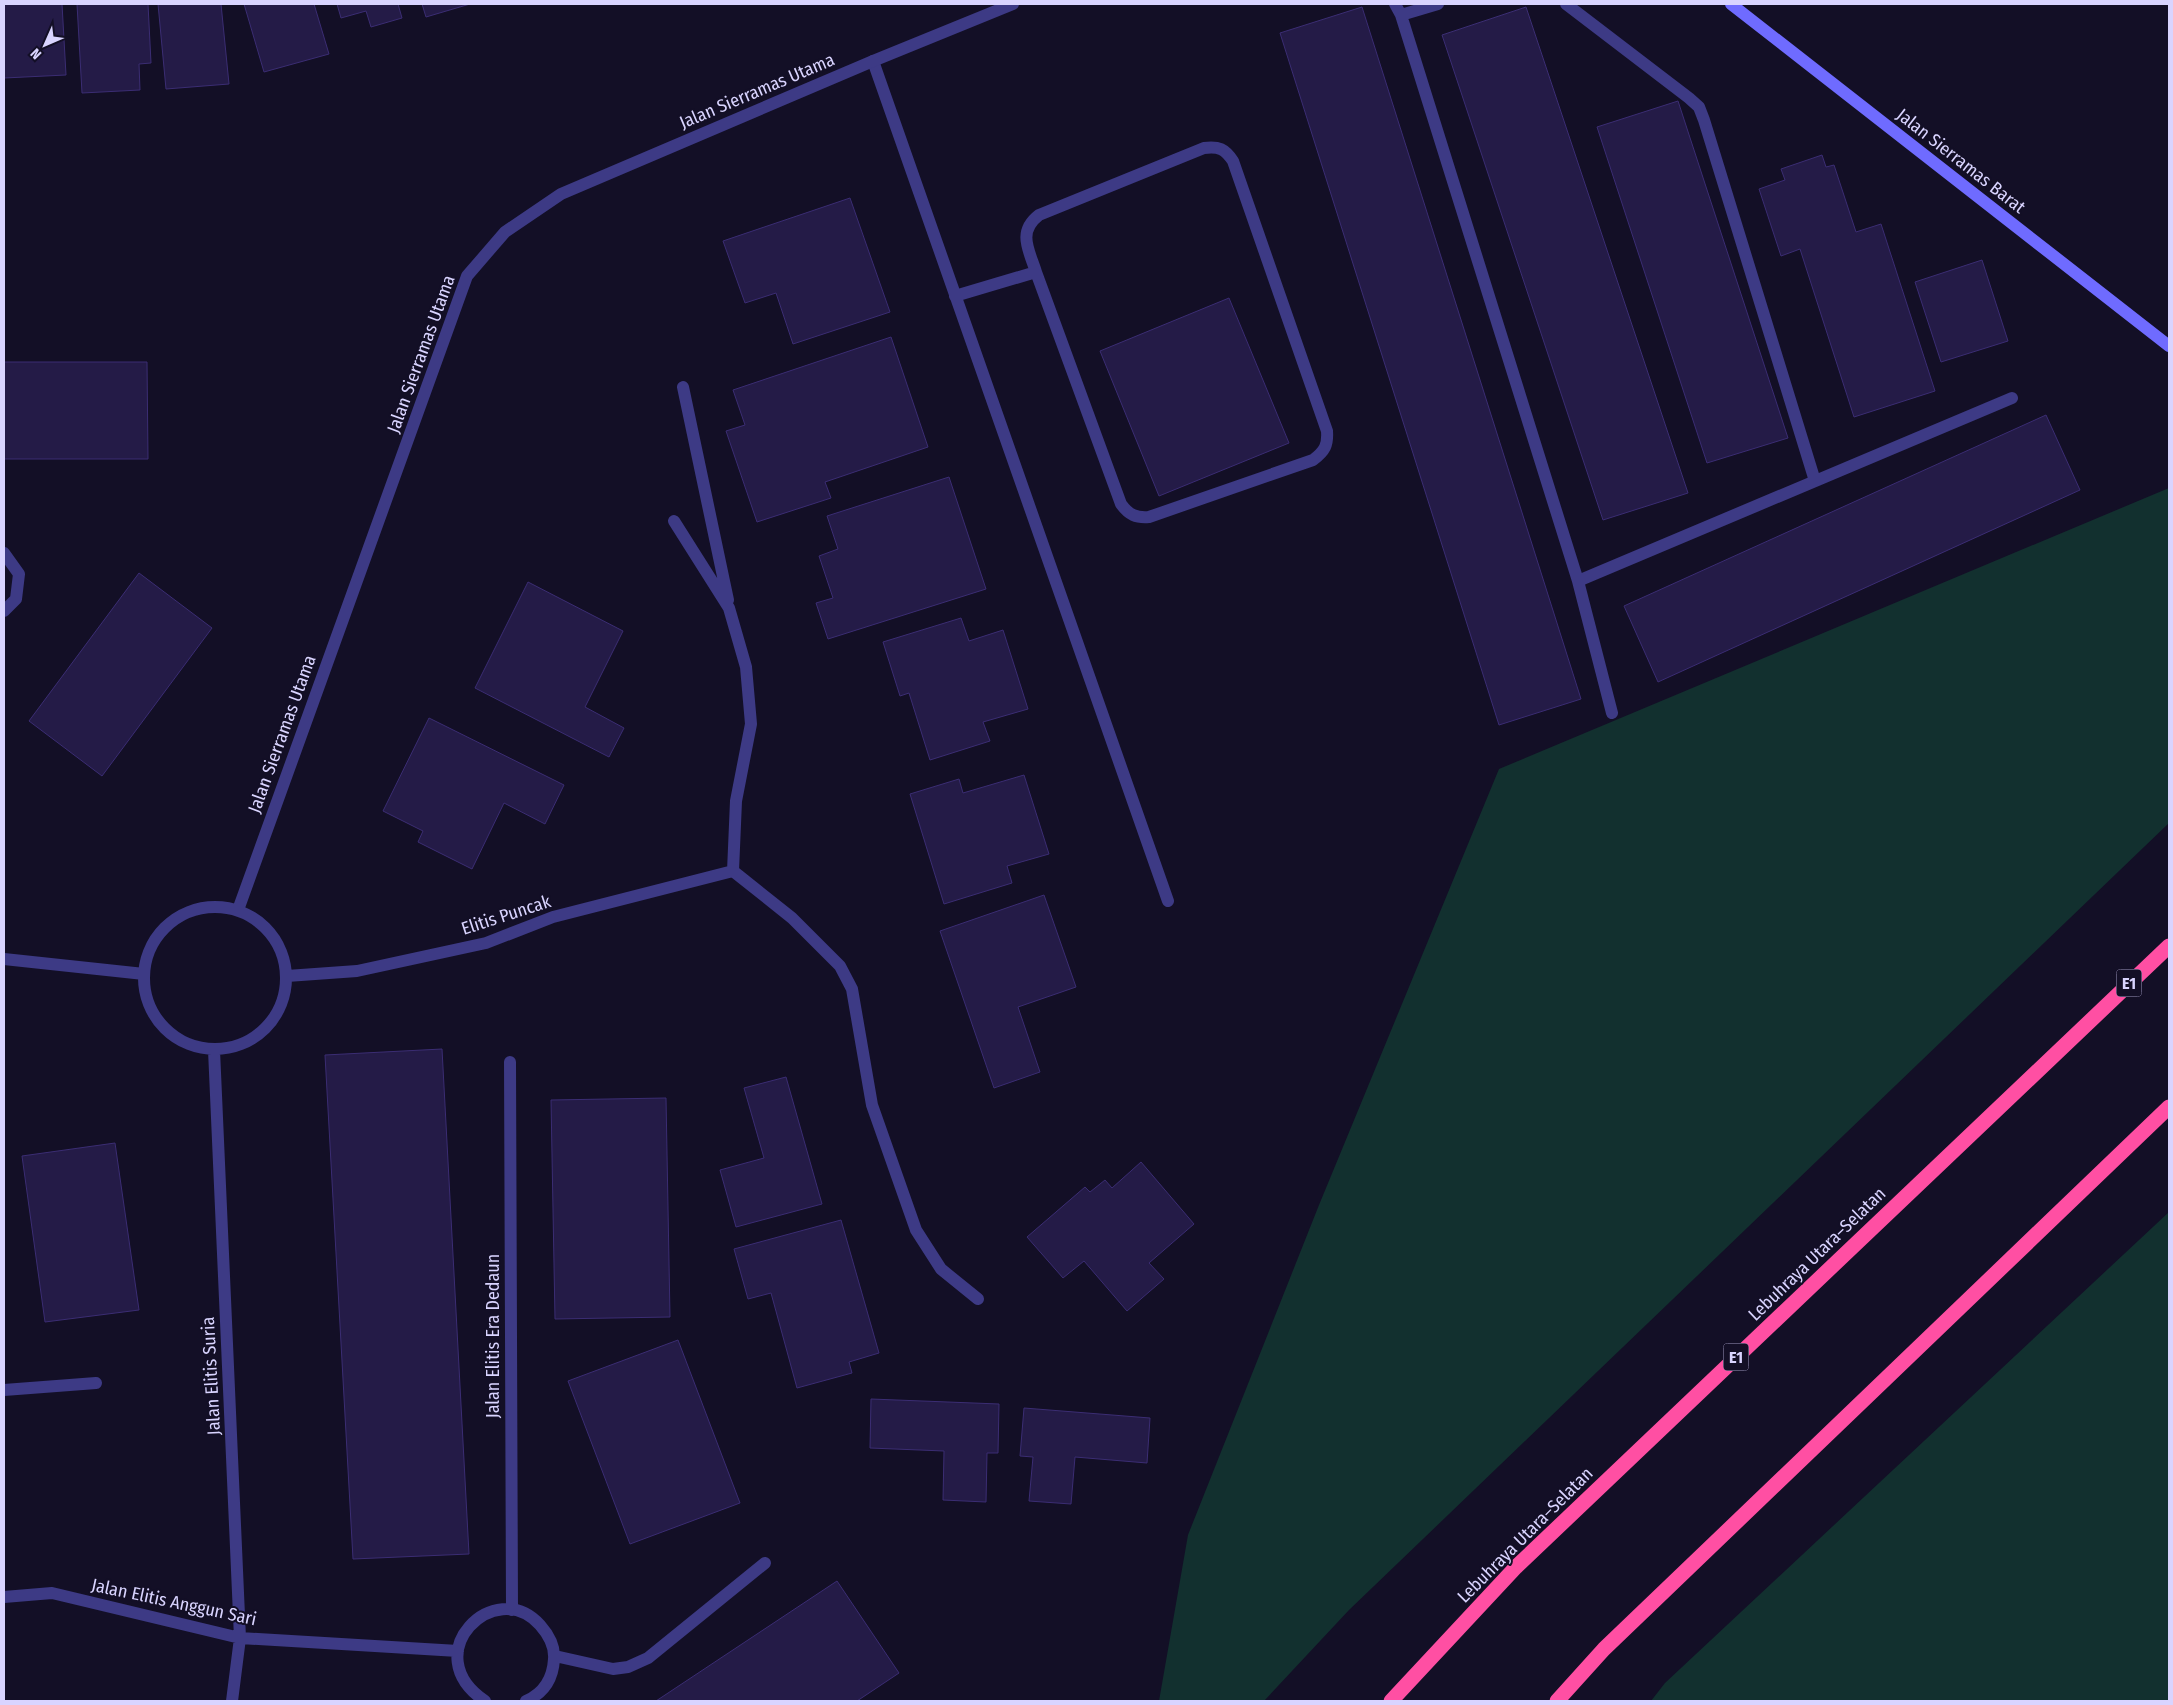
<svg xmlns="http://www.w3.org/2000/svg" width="2173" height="1705" font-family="'Fira Sans Condensed',sans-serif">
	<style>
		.green { fill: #12302f }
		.building { fill: #241b47; stroke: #3b2d73 }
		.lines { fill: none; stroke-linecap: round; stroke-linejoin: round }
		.lane { stroke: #3d3a85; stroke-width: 12 }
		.street { stroke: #3d3a85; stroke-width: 12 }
		.secondary { stroke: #6f6bff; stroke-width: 12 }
		.highway { stroke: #ff4fa3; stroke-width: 15 }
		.labels { text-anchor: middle; stroke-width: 4; stroke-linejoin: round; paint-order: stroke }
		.shield { fill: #130f26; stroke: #9e99be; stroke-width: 1 }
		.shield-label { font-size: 16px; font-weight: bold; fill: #d9d4ff }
		.street-label { font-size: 18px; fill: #d9d4ff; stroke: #130f26 }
	</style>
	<rect width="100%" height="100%" fill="#130f26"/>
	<path class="green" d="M2169,488v335l-820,787 -85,91h-105l29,-166 131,-330 180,-436z
		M2169,1212v489h-518l14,-18z"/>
	<path class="building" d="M4,4h58l4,71 -62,3z
		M77,4h71l3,59 -12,1 1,26 -58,3z
		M158,4h63l8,80 -63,5z
		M244,4h70l15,50 -65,18z
		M337,4h61l4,14 -31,9 -5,-16 -25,7z
		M422,4h48l-44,13z
		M1362,7l219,692 -82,26 -219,-692z
		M1526,7l162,486 -85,27 -161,-485z
		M1678,101l110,337 -81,25 -110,-336z
		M1822,155l4,12 8,-2 22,67 25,-8 54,167 -81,26 -54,-168 -19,7 -22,-67 26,-9 -4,-11z
		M850,198l40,114 -97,32 -17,-51 -31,10 -22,-62z
		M1982,260l26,81 -67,21 -26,-80z
		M1229,298l60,145 -130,53 -59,-145z
		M891,337l37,110 -103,35 6,16 -74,24 -31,-91 19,-6 -12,-35z
		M4,362h143l1,97h-144z
		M2046,415l34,75 -422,192 -34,-76z
		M949,477l37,112 -158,50 -12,-36 17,-5 -14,-42 19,-7 -11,-33z
		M139,573l73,55 -110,148 -73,-55z
		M528,582l95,49 -38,76 39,21 -15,29 -134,-69z
		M961,618l8,23 34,-11 25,79 -45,13 7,19 -60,19 -21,-67 -9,3 -17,-54z
		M429,718l135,67 -19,39 -41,-21 -32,66 -54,-27 5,-11 -40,-20z
		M1024,775l25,79 -42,12 5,17 -68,21 -34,-110 49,-15 4,14z
		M1044,895l32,92 -58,20 22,65 -46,16 -54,-157z
		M442,1049l27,505 -116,5 -28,-504z
		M786,1077l36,127 -86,23 -16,-57 44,-12 -20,-70z
		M666,1098l4,219 -115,2 -4,-219z
		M115,1143l24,167 -94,12 -23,-166z
		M1141,1162l53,62 -45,39 15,16 -37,32 -43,-50 -21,17 -36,-41 58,-50 5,5 15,-12 7,8z
		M841,1220l38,133 -30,9 3,11 -55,15 -26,-95 -23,6 -14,-50z
		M678,1340l62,163 -110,41 -62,-163z
		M871,1399l128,5 -1,49h-11l-1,49 -43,-2 1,-49 -74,-3z
		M1024,1408l126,10 -3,45 -72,-6 -4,47 -42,-3 4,-44 -13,-1z
		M837,1581l62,92 -42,28h-201z"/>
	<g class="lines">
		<path class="lane" d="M873,61l295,840
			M955,296l81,-24c-7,-22 -19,-40 3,-57l165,-67c15,-2 21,1 29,13l94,270c1,14 -2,20 -14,29l-164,57c-13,1 -20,-2 -28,-13l-85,-232"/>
		<path class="street" d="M1395,4l6,11 177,566 34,132
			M1566,4l123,94 10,9 5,13 111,361
			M1401,15l37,-11
			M683,387l45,213
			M674,521l55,87 17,59 5,57 -15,77 -3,70 59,47 48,48 12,23 20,116 44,125 25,39 37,30
			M4,553l15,21 -3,25 -12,12
			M1578,581l434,-183
			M144 978a71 71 0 1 1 142 0a71 71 0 1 1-142 0Z
			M238,910l229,-634 38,-44 56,-38 312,-133 140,-57
			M4,959l140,15
			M287,976l70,-5 129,-28 67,-26 180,-46
			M214,1050l26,588 -8,63
			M510,1062l2,548
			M4,1390l92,-7
			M4,1597l48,-4 188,45 218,13
			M555,1656l58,13 15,-2 20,-9 117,-95
			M485,1701c-70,-47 10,-126 55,-76 8,9 15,21 14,34 -1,19 -10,34 -28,42"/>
		<path class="secondary" d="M1731,4l438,342"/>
		<path class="highway" d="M1391,1701l125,-134 653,-621
			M1557,1701l47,-52 565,-542"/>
	</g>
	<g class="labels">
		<g class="shield">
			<rect x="2116.5" y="969.5" width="25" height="27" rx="4"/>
			<rect x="1723.5" y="1343.5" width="25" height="27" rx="4"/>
		</g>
		<g class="shield-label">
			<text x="2129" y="989">E1</text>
			<text x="1736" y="1363">E1</text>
		</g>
		<g class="street-label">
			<text transform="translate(757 91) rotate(-23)" y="6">Jalan Sierramas Utama</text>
			<text transform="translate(1961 161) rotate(38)" y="6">Jalan Sierramas Barat</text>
			<text transform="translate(421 354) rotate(-70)" y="6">Jalan Sierramas Utama</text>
			<text transform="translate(282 734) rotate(-70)" y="6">Jalan Sierramas Utama</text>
			<text transform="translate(506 915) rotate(-18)" y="6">Elitis Puncak</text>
			<text transform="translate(1817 1254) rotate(-44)" y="6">Lebuhraya Utara–Selatan</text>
			<text transform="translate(493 1336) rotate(-90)" y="6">Jalan Elitis Era Dedaun</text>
			<text transform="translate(211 1376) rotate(-93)" y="6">Jalan Elitis Suria</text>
			<text transform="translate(1525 1535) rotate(-45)" y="6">Lebuhraya Utara–Selatan</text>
			<text transform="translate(174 1602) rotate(12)" y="6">Jalan Elitis Anggun Sari</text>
		</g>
	</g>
	<rect width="2173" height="1705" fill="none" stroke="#d9d4ff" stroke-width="10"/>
	<g transform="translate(45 45) rotate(225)" stroke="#130f26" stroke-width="4" paint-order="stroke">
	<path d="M0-4L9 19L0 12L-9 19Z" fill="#d9d4ff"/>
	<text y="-8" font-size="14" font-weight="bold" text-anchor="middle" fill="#d9d4ff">N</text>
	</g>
</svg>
